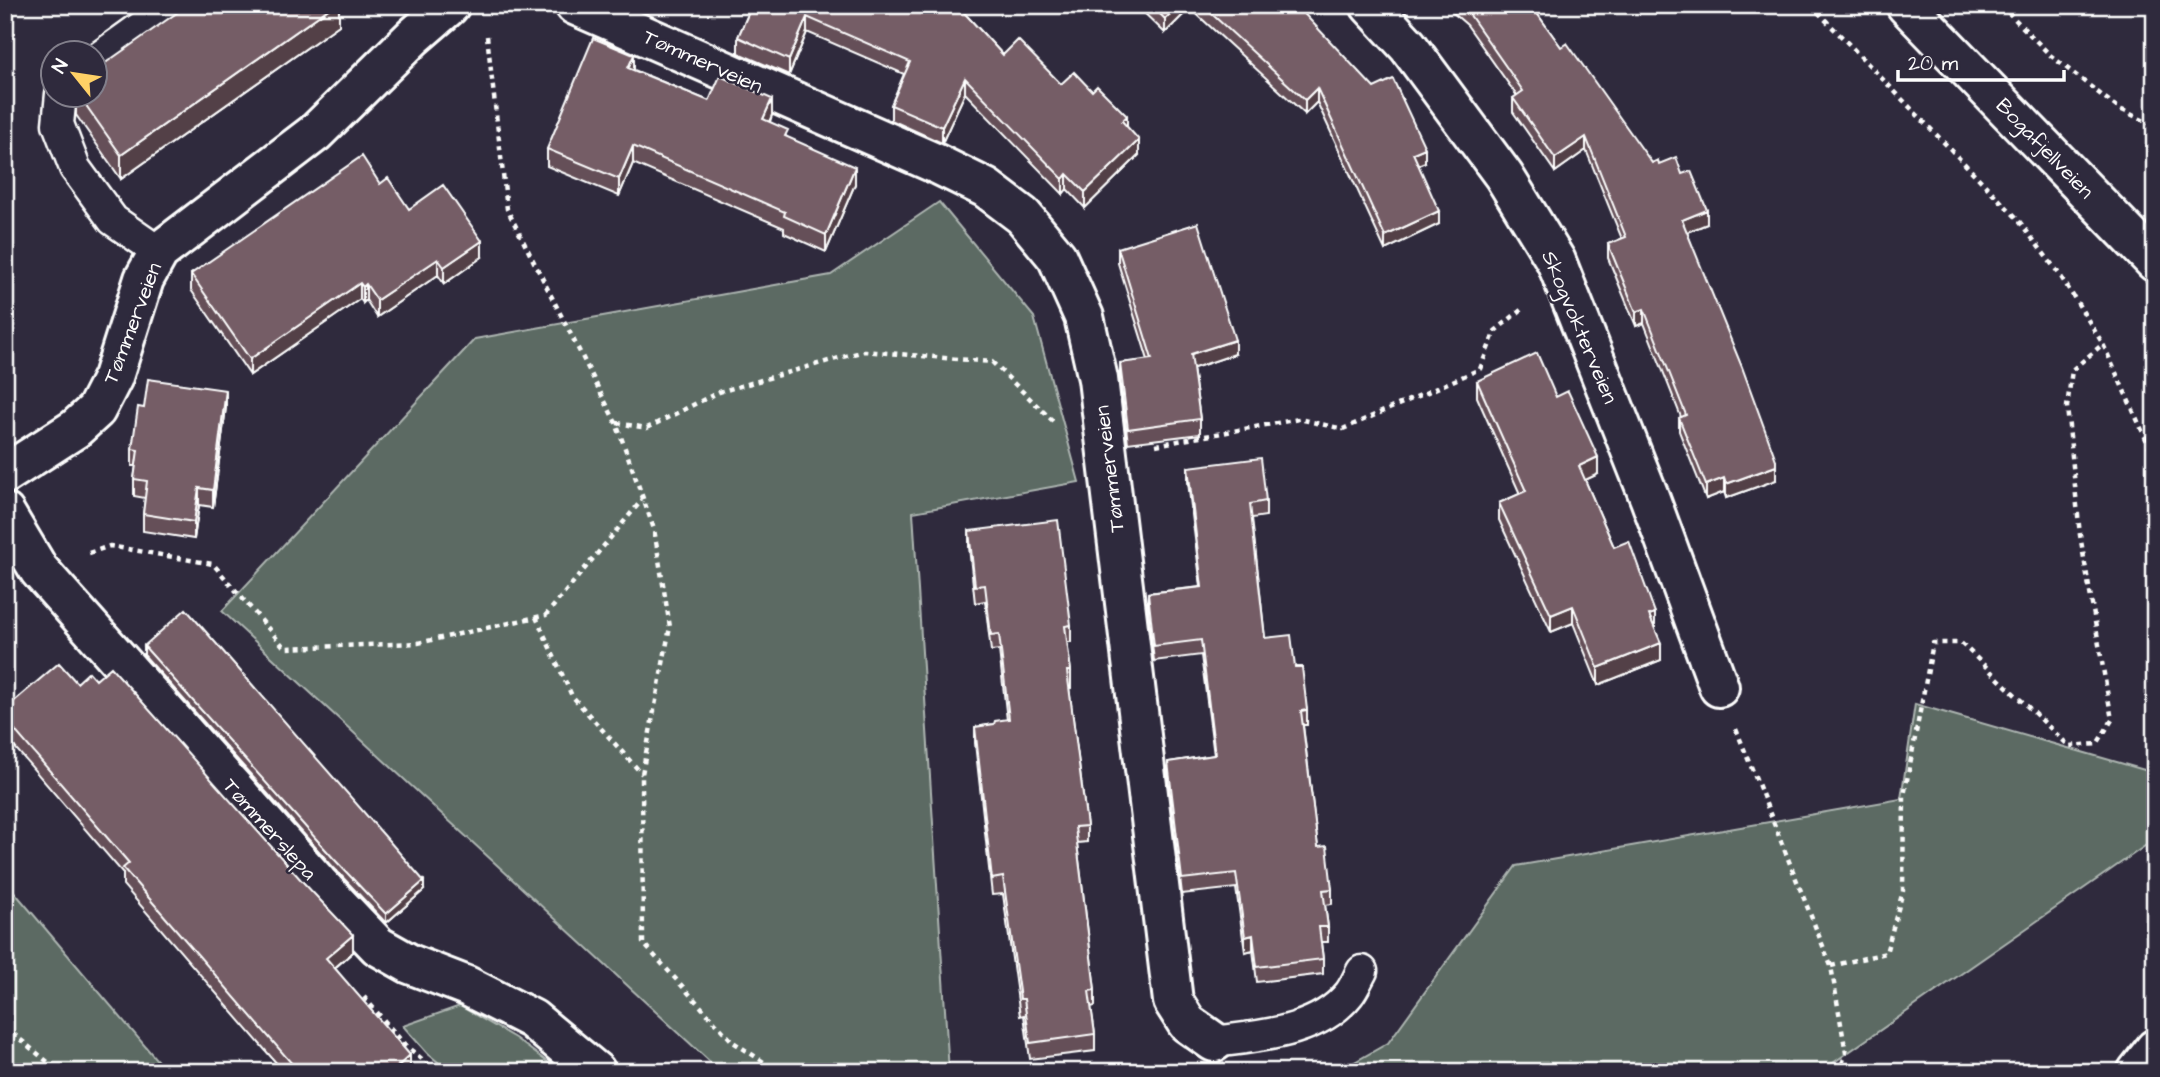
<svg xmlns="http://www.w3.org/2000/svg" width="2160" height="1077" font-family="'Architects Daughter',sans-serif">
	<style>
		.green { fill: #5b6b63; stroke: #adb5b1; stroke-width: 2 }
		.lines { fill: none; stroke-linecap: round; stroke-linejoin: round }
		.service-casing { stroke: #fff; stroke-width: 35 }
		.minor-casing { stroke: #fff; stroke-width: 44 }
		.primary-casing { stroke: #fff; stroke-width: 44 }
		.trunk-casing { stroke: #fff; stroke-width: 44 }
		.path { stroke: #fff; stroke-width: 4.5; stroke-dasharray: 5 5; stroke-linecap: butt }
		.service { stroke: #2f2a3d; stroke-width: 30 }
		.minor { stroke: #2f2a3d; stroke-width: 38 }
		.primary { stroke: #2f2a3d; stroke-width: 38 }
		.trunk { stroke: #2f2a3d; stroke-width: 38 }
		.wall { fill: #655058; stroke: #fff; stroke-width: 2 }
		.shaded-wall { fill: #524147; stroke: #fff; stroke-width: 2 }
		.building { fill: #755d66; stroke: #fff; stroke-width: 2 }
		.labels { text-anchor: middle; stroke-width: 5; stroke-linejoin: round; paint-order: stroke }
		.street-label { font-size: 21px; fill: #fff; stroke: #2f2a3d }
	</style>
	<rect width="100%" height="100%" fill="#2f2a3d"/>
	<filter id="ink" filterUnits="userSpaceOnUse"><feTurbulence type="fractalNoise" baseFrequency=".0143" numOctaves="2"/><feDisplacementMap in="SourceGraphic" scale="14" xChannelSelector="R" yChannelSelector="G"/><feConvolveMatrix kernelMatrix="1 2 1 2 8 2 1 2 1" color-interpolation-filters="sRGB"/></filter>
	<g filter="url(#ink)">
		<path class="green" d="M939,202l95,115 45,165 -166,30 36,560h-228l-499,-461 253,-272 356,-64z
			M1915,704l240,69v66l-335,233h-483l51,-29 128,-177 385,-67z
			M5,881l162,191h-162z
			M460,1006l55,32 46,34h-111l-23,-19 -24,-27z"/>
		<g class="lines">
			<g class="service-casing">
				<path id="service" d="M94,61l78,-56
					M61,94l-3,30 17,44 38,52 46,32
					M1214,1042c45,-6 104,-9 135,-48 5,-6 9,-16 13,-23"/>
			</g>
			<g class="minor-casing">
				<path id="minor" d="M575,5l362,159 49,24 37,28 34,41 27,60 14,62 75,622 14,22 27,19
					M1370,5l38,41 96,130 52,85 94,238 69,188
					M5,474l70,-45 21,-19 17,-33 31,-98 15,-27 156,-119 98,-96 37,-32
					M5,513l34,57 279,313 60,63 32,18 57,22 65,33 64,53"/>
			</g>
			<g class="primary-casing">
				<path id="primary" d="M1906,5l249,257"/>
			</g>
			<g class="trunk-casing">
				<path id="trunk" d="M2137,1072l18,-23"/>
			</g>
			<path class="path" d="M1811,5l205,212 44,58 43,69 52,115
				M2001,5l49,50 68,53 37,18
				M487,36l20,173 109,214 38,106 16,98 -28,147 1,169 90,99 46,30
				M617,423l30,5 72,-36 145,-41 128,11 61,59
				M1156,445l143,-26 44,10 137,-60 15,-38 26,-21
				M89,553l21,-7 103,18 72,84 133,-5 128,-28 96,-115
				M536,617l36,79 70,78
				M1736,729l95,237 15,87 -7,19
				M1831,966l55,-13 17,-62 1,-95 29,-153h28l108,103 28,-2 15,-24 -32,-185 -13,-128 5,-37 31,-26
				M364,997l42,49 32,26
				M5,1027l55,45"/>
			<use href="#service" class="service"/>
			<use href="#minor" class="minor"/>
			<use href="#primary" class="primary"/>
			<use href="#trunk" class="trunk"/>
		</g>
		<path class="wall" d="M339,5v20l-218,154 -45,-64v-21h18z
			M734,5h223l46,50 58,29 66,43 12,28 -54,53 -18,-19 -4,5 -98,-101 -23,50 -51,-23v-15l13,-31 -97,-42 -18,43 -51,-22v-16l11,-25z
			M1136,5h166l-3,3 126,154 -7,3 21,59 -54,26 -68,-148 -12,12 -115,-106 -25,25z
			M1444,5h87l30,42 91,116 7,1 23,10 25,50 -20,8 89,248 -50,18 -2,-6 -18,7 -27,-68v-13l2,-1 -37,-94 -8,3 -28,-68v-14l14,-5 -36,-89 -31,22 -42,-60v-14l4,-2 -50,-71z
			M634,70l75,31 63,14 -2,7 18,16 67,46 -29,68 -42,-19v-5l-151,-65 -14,33 -72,-30v-17z
			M380,184l29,25 73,48 -38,27 -6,-9 -61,42 -11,-17 -3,3 -3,-4 -110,76 -59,-85v-16z
			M1118,248l117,106 -42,14 7,51v15l-72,9 -8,-65v-15l28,-3 -30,-97z
			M1477,381l79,16 42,77 -13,6 29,67 41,82 6,31 -63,25 -25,-62 -22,9 -52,-112v-17l21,-9 -43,-97z
			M226,407l-13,100 -14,-2 -5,34 -51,-8v-17l2,-16 -11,-2v-17l2,-13h-4v-17l12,-41z
			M1188,467l78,34v15l-14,2 13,120 30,29 12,43v15h-4l15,122 14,42v15l-7,1 3,22v15h-7l2,17v15l-66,8 -4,-32 -8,2 -9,-64 -54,6 -14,-117v-15l46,-7 -13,-100 -47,6 -6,-53v-15l53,-6 -13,-105z
			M969,531l102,94v17h-4l4,29v17h-2l18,138v16l-10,1 18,147v16l-4,1 4,27v17l-65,8 -6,-44 -4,1 -17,-122 -11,1 -17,-152v-16l19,-3 13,-4 -8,-70 -8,1 -6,-50 -10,2 -6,-56z
			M144,646l280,244 -38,33 -52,-55 -190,-213z
			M77,683l276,269 -18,16 75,104h-126l-161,-187v-12l-118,-137v-27z"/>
		<path class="shaded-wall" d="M334,5h5v20l-218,154v-24z
			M1179,5h11v3l-25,25v-14z
			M807,17v15l-18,43v-15z
			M634,55v17l-6,-4z
			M965,78v15l-23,50v-16z
			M1317,88v14l-12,12v-14z
			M772,99v16l-9,21v-17z
			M1127,116v16l-5,-11z
			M1586,137v13l-31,22v-14z
			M1139,140v15l-54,53v-16z
			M633,146v17l-14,33v-17z
			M1425,148v14l-12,5v-14z
			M855,167v17l-29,68v-17z
			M1067,174v15l-4,5v-15z
			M1707,210v14l-25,10v-14z
			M1439,211v13l-54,26v-14z
			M482,241v16l-38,27v-17z
			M438,259v16l-61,42v-17z
			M360,283v16l-110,76v-16z
			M366,284v16l-3,3v-16z
			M1644,309v14l-8,3v-14z
			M1235,340v14l-44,15v-15z
			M226,390v17l-13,100v-17z
			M1598,457v17l-19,9v-17z
			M1776,466v14l-50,18v-14z
			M1724,478v14l-18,7v-14z
			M199,488v17l-5,34v-17z
			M1573,606v17l-22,9v-17z
			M1655,613v17l-6,-15z
			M1661,643v17l-63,25v-17z
			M424,881v9l-38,33v-9z
			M353,935v17l-27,23v-17z
			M1253,935v15l-8,2v-15z
			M410,1055v17h-13v-5z"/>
		<path class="building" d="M188,5h146l-213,150 -43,-61h16v-23z
			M752,5h205l46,50 15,-15 43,44 13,-12 18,19 5,-5 30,30 -5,5 17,19 -54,52 -18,-18 -4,5 -98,-101 -23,49 -51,-22 19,-43 -103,-45 -18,43 -51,-23z
			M1151,5h28l-14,14z
			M1202,5h94l78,83 19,-9 32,69 -12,5 26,58 -54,25 -68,-148 -12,12z
			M1460,5h71l30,42 6,-4 85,120 6,-3 1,4 17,-7 6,17 9,-3 16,39 -25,10 60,147 34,93v6l-50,18 -2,-6 -18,7 -27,-67 7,-3 -42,-106 -8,3 -28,-68 18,-7 -40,-100 -31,21 -42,-60 10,-7 -56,-80z
			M593,38l41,17 -6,13 81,33 11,-25 52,23 -9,20 25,11 -3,6 70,31 -29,68 -42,-19 1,-4 -152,-66 -14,33 -72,-30z
			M362,156l18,28 8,-6 21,31 34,-24 39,56 -38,26 -6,-8 -61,41 -11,-16 -3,3 -3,-4 -110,76 -59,-85z
			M1198,223l37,117 -44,14 9,65 -72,10 -8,-66 32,-4 -34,-111z
			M1537,353l19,44 12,-6 30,66 -19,9 35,81 15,-6 26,72 -6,2 12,28 -63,25 -25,-62 -22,9 -52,-112 27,-12 -49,-110z
			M148,379l78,11 -13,100 -14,-2 -5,34 -51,-8 4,-33 -13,-2 4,-29 -6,-1 6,-42 6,1z
			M1261,458l5,43 -16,3 15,134 26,-3 4,32h7l5,43 -6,1 17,136 9,-1 5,43 -9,1 5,37h-9l4,32 -66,8 -4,-32 -8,2 -9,-64 -54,6 -14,-117 47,-7 -14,-115 -47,6 -6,-53 54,-6 -14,-120z
			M1058,520l13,105 -6,1 6,45h-4l20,155 -12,1 20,163 -6,1 6,43 -65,9 -6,-44h-4l-17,-122 -11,2 -17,-152 19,-3 1,-3 14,-2 -10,-85 -8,1 -6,-50 -10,1 -6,-55z
			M186,609l238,272 -38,33 -52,-55 -190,-213z
			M59,663l18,20 12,-11 7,8 15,-13 191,214 51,54 -27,23 84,97 -13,12 4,5h-102l-176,-204 6,-5 -124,-144v-10z"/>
	</g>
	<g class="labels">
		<g class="street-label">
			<text transform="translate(703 61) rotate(24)" y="7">Tømmerveien</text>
			<text transform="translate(2045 148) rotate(46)" y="7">Bogafjellveien</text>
			<text transform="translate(132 323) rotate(-69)" y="7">Tømmerveien</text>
			<text transform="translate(1580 327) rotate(67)" y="7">Skogvokterveien</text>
			<text transform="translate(1109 469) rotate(-97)" y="7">Tømmerveien</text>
			<text transform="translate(270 829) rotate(48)" y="7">Tømmerslepa</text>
		</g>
	</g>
	<rect width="2160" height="1077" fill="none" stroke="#2f2a3d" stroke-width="28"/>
	<rect x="14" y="14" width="2132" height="1049" fill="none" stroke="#fff" stroke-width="2.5" filter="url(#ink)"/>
	<g transform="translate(74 74) rotate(300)"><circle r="33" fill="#2f2a3d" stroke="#827f8b" stroke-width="2"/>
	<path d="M0-5L12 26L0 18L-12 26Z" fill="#ffd166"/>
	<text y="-10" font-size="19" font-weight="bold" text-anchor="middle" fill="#ffffff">N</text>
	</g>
	<path d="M1898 70v10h166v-10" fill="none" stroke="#ffffff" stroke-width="3.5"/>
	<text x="1908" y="70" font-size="21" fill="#ffffff" stroke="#2f2a3d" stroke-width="5" paint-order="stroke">20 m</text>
</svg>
